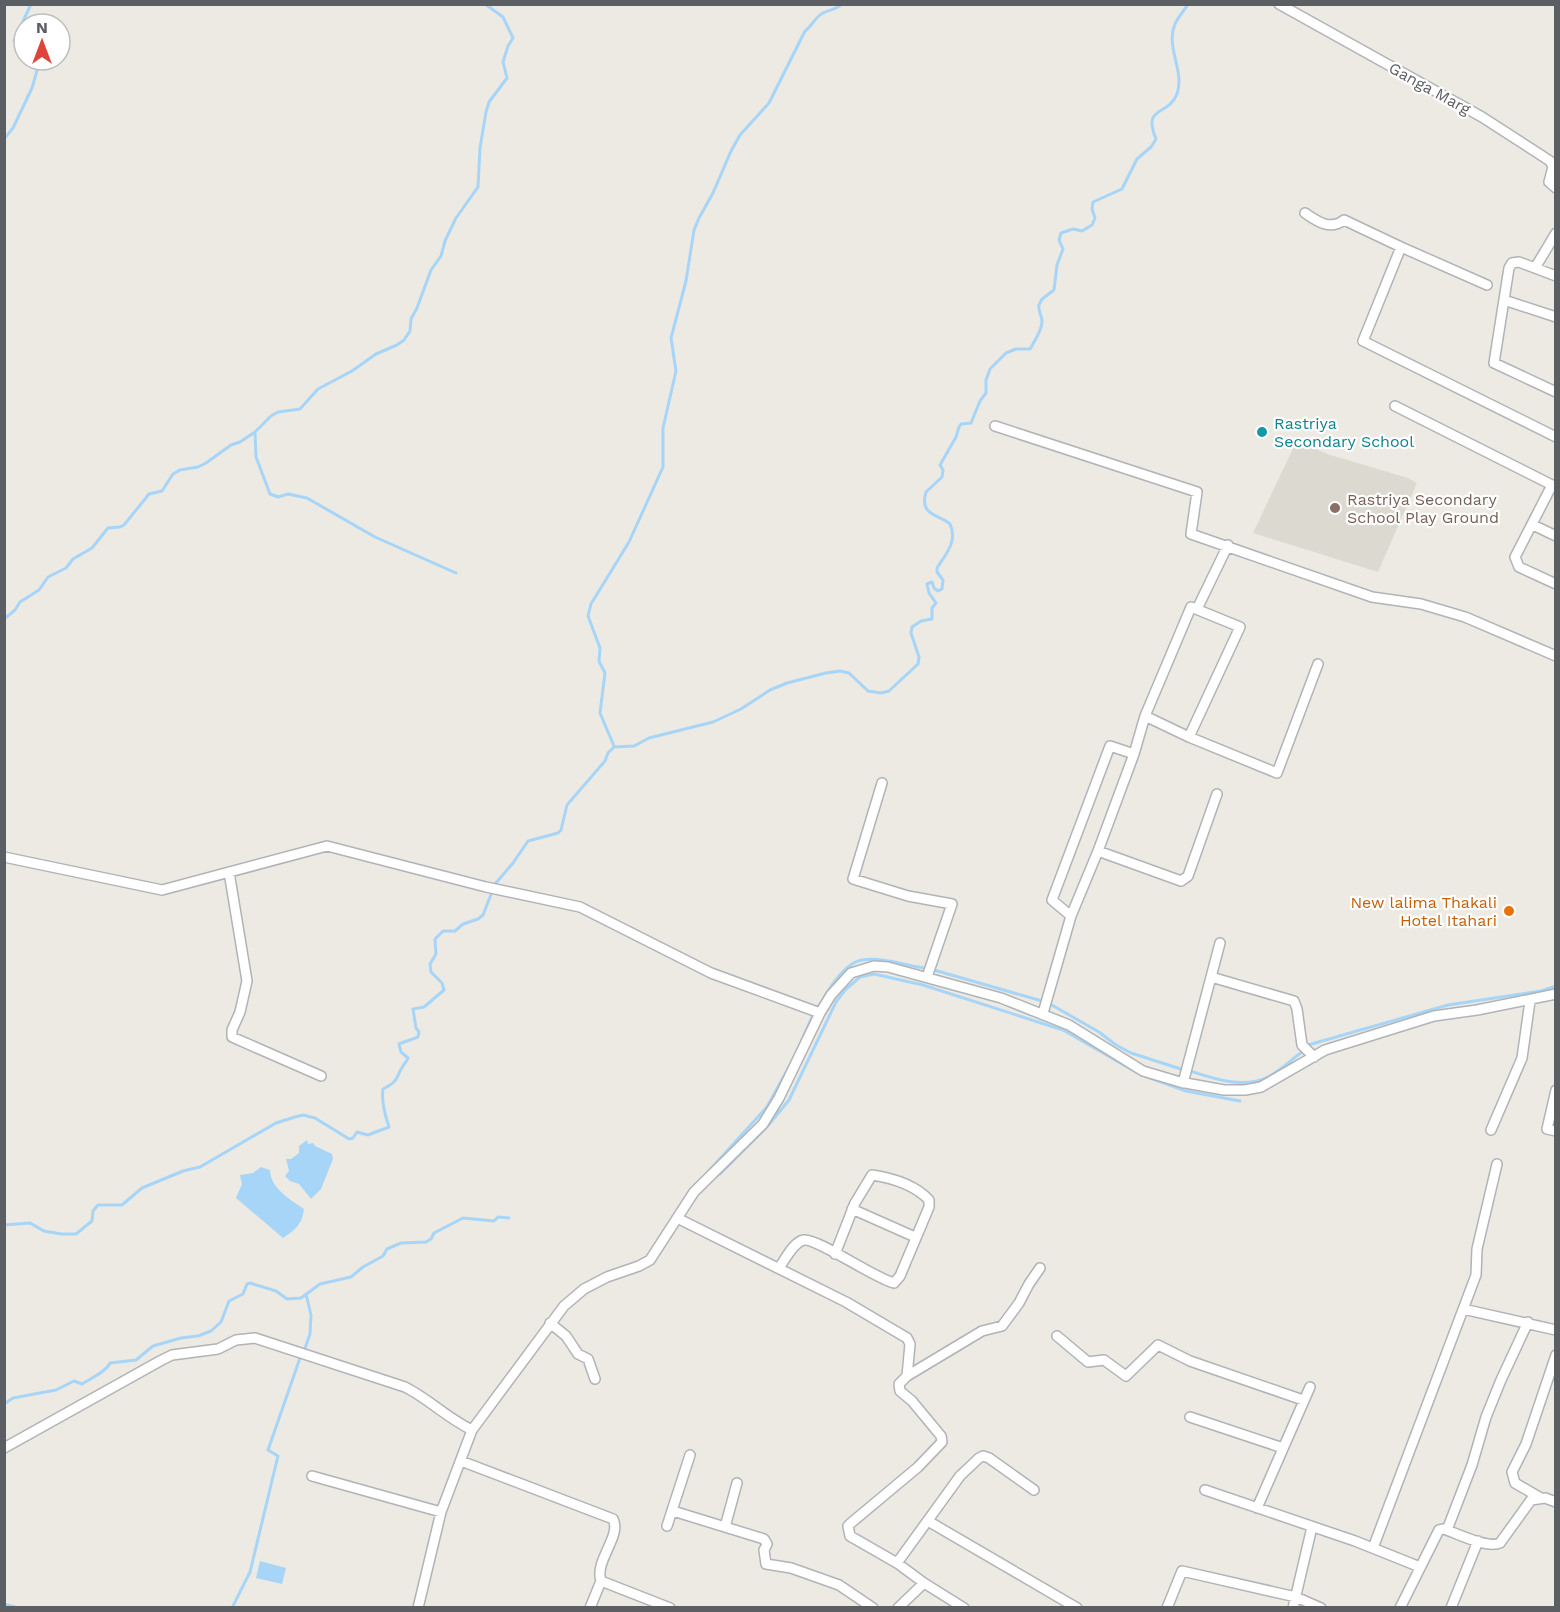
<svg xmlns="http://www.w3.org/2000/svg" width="1560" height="1612" font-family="'Work Sans',sans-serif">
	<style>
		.education { fill: #dcd9d1 }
		.water { fill: #a7d5f8 }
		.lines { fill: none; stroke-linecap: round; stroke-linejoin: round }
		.stream { stroke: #a7d5f8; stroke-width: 3 }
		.street-casing { stroke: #b0b3b7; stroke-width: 12 }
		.street { stroke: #fff; stroke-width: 9 }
		.culture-dot { fill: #0f9aa8; stroke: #fff; stroke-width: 2 }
		.education-dot { fill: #8d6e63; stroke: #fff; stroke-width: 2 }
		.food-dot { fill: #e8710a; stroke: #fff; stroke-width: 2 }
		.labels { text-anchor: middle; stroke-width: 4.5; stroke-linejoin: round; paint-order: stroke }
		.street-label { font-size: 16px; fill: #5b5e62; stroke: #fff }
		.culture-label { font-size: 16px; fill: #0d838f; stroke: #fff; text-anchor: start }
		.education-label { font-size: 16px; fill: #785e54; stroke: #fff; text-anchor: start }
		.food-label { font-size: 16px; fill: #c56008; stroke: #fff; text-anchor: end }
	</style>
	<rect width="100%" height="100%" fill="#eceae3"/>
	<path class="education" d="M1297,440l30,14 81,24 9,5 -39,89 -125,-39z"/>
	<path class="water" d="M307,1140l1,4 5,-1 2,3 17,8 1,5 -12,30 -10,10 -12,-15 -9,-3 -5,-5 4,-5 -3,-12h5l8,-6v-7z
		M261,1167l9,3c0,18 21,30 34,39 -2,16 -9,21 -21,29l-47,-40 6,-14 -2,-9 13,-2z
		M260,1561l26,7 -4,16 -26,-6z"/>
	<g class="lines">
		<path class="stream" d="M24,49l-6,-3 -4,-5 17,-37
			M4,139l9,-11 19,-40 8,-28
			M255,432l1,25 14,37 8,3 10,-3 19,4 68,39 81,36
			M4,619l11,-9 5,-8 19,-12 9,-13 18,-9 7,-9 19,-11 16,-20 12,-1 4,-2 25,-31 13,-3 11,-17 7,-4 18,-3 8,-4 25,-18 9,-3 15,-10 16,-16 7,-4 22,-3 18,-20 34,-18 24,-17 21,-9 7,-5 6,-9 1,-12 6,-11 14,-38 10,-14 4,-15 11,-23 22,-31 2,-39 6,-36 3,-10 18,-24 -4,-16 5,-16 5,-8 -10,-21 -18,-13
			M614,746l-14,-33 5,-40 -6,-12 1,-13 -12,-32 3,-12 38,-62 34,-75v-39l13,-57 -5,-33 15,-57 8,-51 5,-12 14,-25 18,-42 9,-16 29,-32 36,-72c7,-5 10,-14 18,-18 7,-4 13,-3 19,-9
			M934,970l108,31
			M825,996c7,-12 22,-34 37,-36 19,-3 43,5 62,8
			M1050,1004l49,28 17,13 15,8 53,17
			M1308,1045l140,-40 93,-14 15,-5
			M797,1051l15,-34
			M1190,1071c25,8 53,18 78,6 12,-6 23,-17 34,-25
			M1142,1075l44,16 54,10
			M707,1173l60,-66 22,-40
			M720,1174l46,-46 23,-28 47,-98 9,-12 15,-13 14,-3 49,11 140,45 73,42
			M4,1225l26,-2 14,8 17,3h15l16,-13 1,-10 5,-6h24l20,-17 41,-17 17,-4 76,-44 19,-6 8,-2 12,3 34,21 4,-1 4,-6 11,3 21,-8c-4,-12 -8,-26 -6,-38 17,-9 11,-9 20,-23 1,-2 4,-5 5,-8l-7,-6 -2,-8 19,-7 1,-5 -3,-4 -3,-19 11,-2 20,-17 -2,-7 -11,-11 -1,-8 6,-10 -1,-15 8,-8h12l8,-7 15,-5 5,-4 12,-31 18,-21 15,-22 30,-8 3,-3 6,-25 38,-44 3,-8 6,-6 20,-1 15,-8 64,-16 28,-13 29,-19 17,-7 39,-10 14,-2 9,2 19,18 13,2 8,-2 29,-27 1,-7 -8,-24 1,-6 9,-6 11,-2v-11l4,-5 -7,-10 -2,-9 5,-2 2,6 4,3 4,-2 1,-9 -6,-8v-4c9,-14 21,-27 13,-44 -12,-10 -31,-8 -24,-32l16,-15 1,-7 -3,-5 16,-28 3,-10 2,-3 10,-1 9,-22 6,-8v-13l4,-11 16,-16 10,-4h14c4,-7 13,-20 12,-29 -1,-6 -4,-9 -3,-15l3,-6 12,-9 3,-25 6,-16 -4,-9 2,-7 12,-4 9,2 10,-6 3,-7 -3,-9 1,-7 29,-13 15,-30 14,-12 5,-8c-14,-34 12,-22 21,-45 8,-24 -12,-47 -2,-70 3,-7 9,-13 13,-20
			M304,1351l6,-17 1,-19 -5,-21
			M4,1404l9,-6 43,-8 18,-9 8,3c8,-5 25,-13 28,-21l26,-3 17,-14 28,-8 17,-2 13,-5 10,-9 8,-21 14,-7 4,-10 3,-1 26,8 11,8 14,-1 19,-14 31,-7 12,-10 20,-11 4,-7 14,-6 25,-1 5,-3 3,-6 29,-15 31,3 4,-4 11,1
			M4,1604l14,4
			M232,1608l18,-36 28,-116 -10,-6 32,-92"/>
		<g class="street-casing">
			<path id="street" d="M1279,4l203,113 68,44 3,6 -4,15 7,6
				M1305,213c12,8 25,18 39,7l57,27
				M1535,268l21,-35
				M1556,276l-37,-14 -7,1 -3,5 -15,95 62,29
				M1487,285l-86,-38 -38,94 193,96
				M1504,300l52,17
				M1395,406l161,81
				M995,426l202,66 -6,42 181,63 49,7 44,13 91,39
				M1552,485l-37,72 4,10 37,17
				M1533,525l23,11
				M1197,609l31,-64
				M1189,737l88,36 41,-109
				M1134,754l11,-38 46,-109 49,20 -51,110 -44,-21
				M882,783l-29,96 55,17 44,8 -25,73
				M1098,851l83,30 7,-5 29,-82
				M4,857l158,33 165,-44 159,41 94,20 131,66 109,40
				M229,872l18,109 -7,31 -8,18v7l89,39
				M1211,977l83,24 3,8 5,36 12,12
				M1043,1013l28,-97 -19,-16 58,-154 24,8 -36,97 -27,65
				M1183,1083l37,-140
				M1556,1090l-9,39 9,2
				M1491,1130l31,-72 8,-57
				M852,1209l63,28
				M677,1218l169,84 61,36 3,6 -3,32 -8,8 1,7 12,10 29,35 1,6 -24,25 -67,56 -3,3 2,10 47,27 27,20 40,25
				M779,1268c6,-8 14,-26 25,-28 13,-2 70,38 90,43l6,-7 29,-69v-7c-14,-15 -37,-22 -57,-25l-17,28 -20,51
				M1463,1309l93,21
				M550,1323l16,13 12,18 10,5 7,20
				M1057,1336l31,26 16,-2 22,16 32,-31 32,16 113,39
				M907,1376l75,-45 20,-5 17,-23 10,-19 11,-16
				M1190,1417l93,31
				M4,1448l156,-87 12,-6 46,-6 18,-9 19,-2 150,49c24,12 42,31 67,43
				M461,1461l152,58c9,17 -19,42 -12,62
				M312,1476l129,36
				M1205,1490l150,51 65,26
				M1539,1497l-24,-14 -3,-11 14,-28 30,-89
				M1257,1508l53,-121
				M673,1511l91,28 3,5 -3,6 2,14 25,4 48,17 34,23
				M928,1521l149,87
				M667,1526l23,-71
				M725,1527l12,-44
				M1447,1530l25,-65 14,-48 15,-37 27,-58
				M1373,1548l103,-273 1,-26 20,-85
				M897,1563l63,-87 19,-18 4,-2 6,2 45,32
				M418,1608l23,-96 31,-82 92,-124 20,-17 23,-12 32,-11 11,-6 44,-68 69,-68 16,-26 41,-85 11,-18 20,-22 23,-7 14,1 113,31 68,27 74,46 37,11 44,8h21l16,-3 64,-37 109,-34 43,-6 79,-16
				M590,1608l11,-27 69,27
				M898,1608l26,-25
				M1167,1608l15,-37 114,26 25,11
				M1293,1608l19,-81
				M1400,1608l39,-78 5,-1c14,5 44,20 56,14l31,-43 14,-2 11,4
				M1451,1608l27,-67"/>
		</g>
		<use href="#street" class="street"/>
	</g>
	<circle class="culture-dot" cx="1262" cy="432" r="6"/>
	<circle class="education-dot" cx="1335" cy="508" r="6"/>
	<circle class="food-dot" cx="1509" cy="911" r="6"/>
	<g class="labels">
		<g class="street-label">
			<text transform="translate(1430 88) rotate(29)" y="6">Ganga Marg</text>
		</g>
		<g class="culture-label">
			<text x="1274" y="429">Rastriya<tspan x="1274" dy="18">Secondary School</tspan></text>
		</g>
		<g class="education-label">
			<text x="1347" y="505">Rastriya Secondary<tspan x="1347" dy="18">School Play Ground</tspan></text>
		</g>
		<g class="food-label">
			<text x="1497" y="908">New lalima Thakali<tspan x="1497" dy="18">Hotel Itahari</tspan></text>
		</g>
	</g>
	<rect width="1560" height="1612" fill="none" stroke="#5b5e62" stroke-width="12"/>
	<g transform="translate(42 42)"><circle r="28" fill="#ffffff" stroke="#bdbfc0" stroke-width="1.5"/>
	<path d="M0-4.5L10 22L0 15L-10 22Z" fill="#dc4539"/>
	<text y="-9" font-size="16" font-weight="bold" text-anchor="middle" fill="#5b5e62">N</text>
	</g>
</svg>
